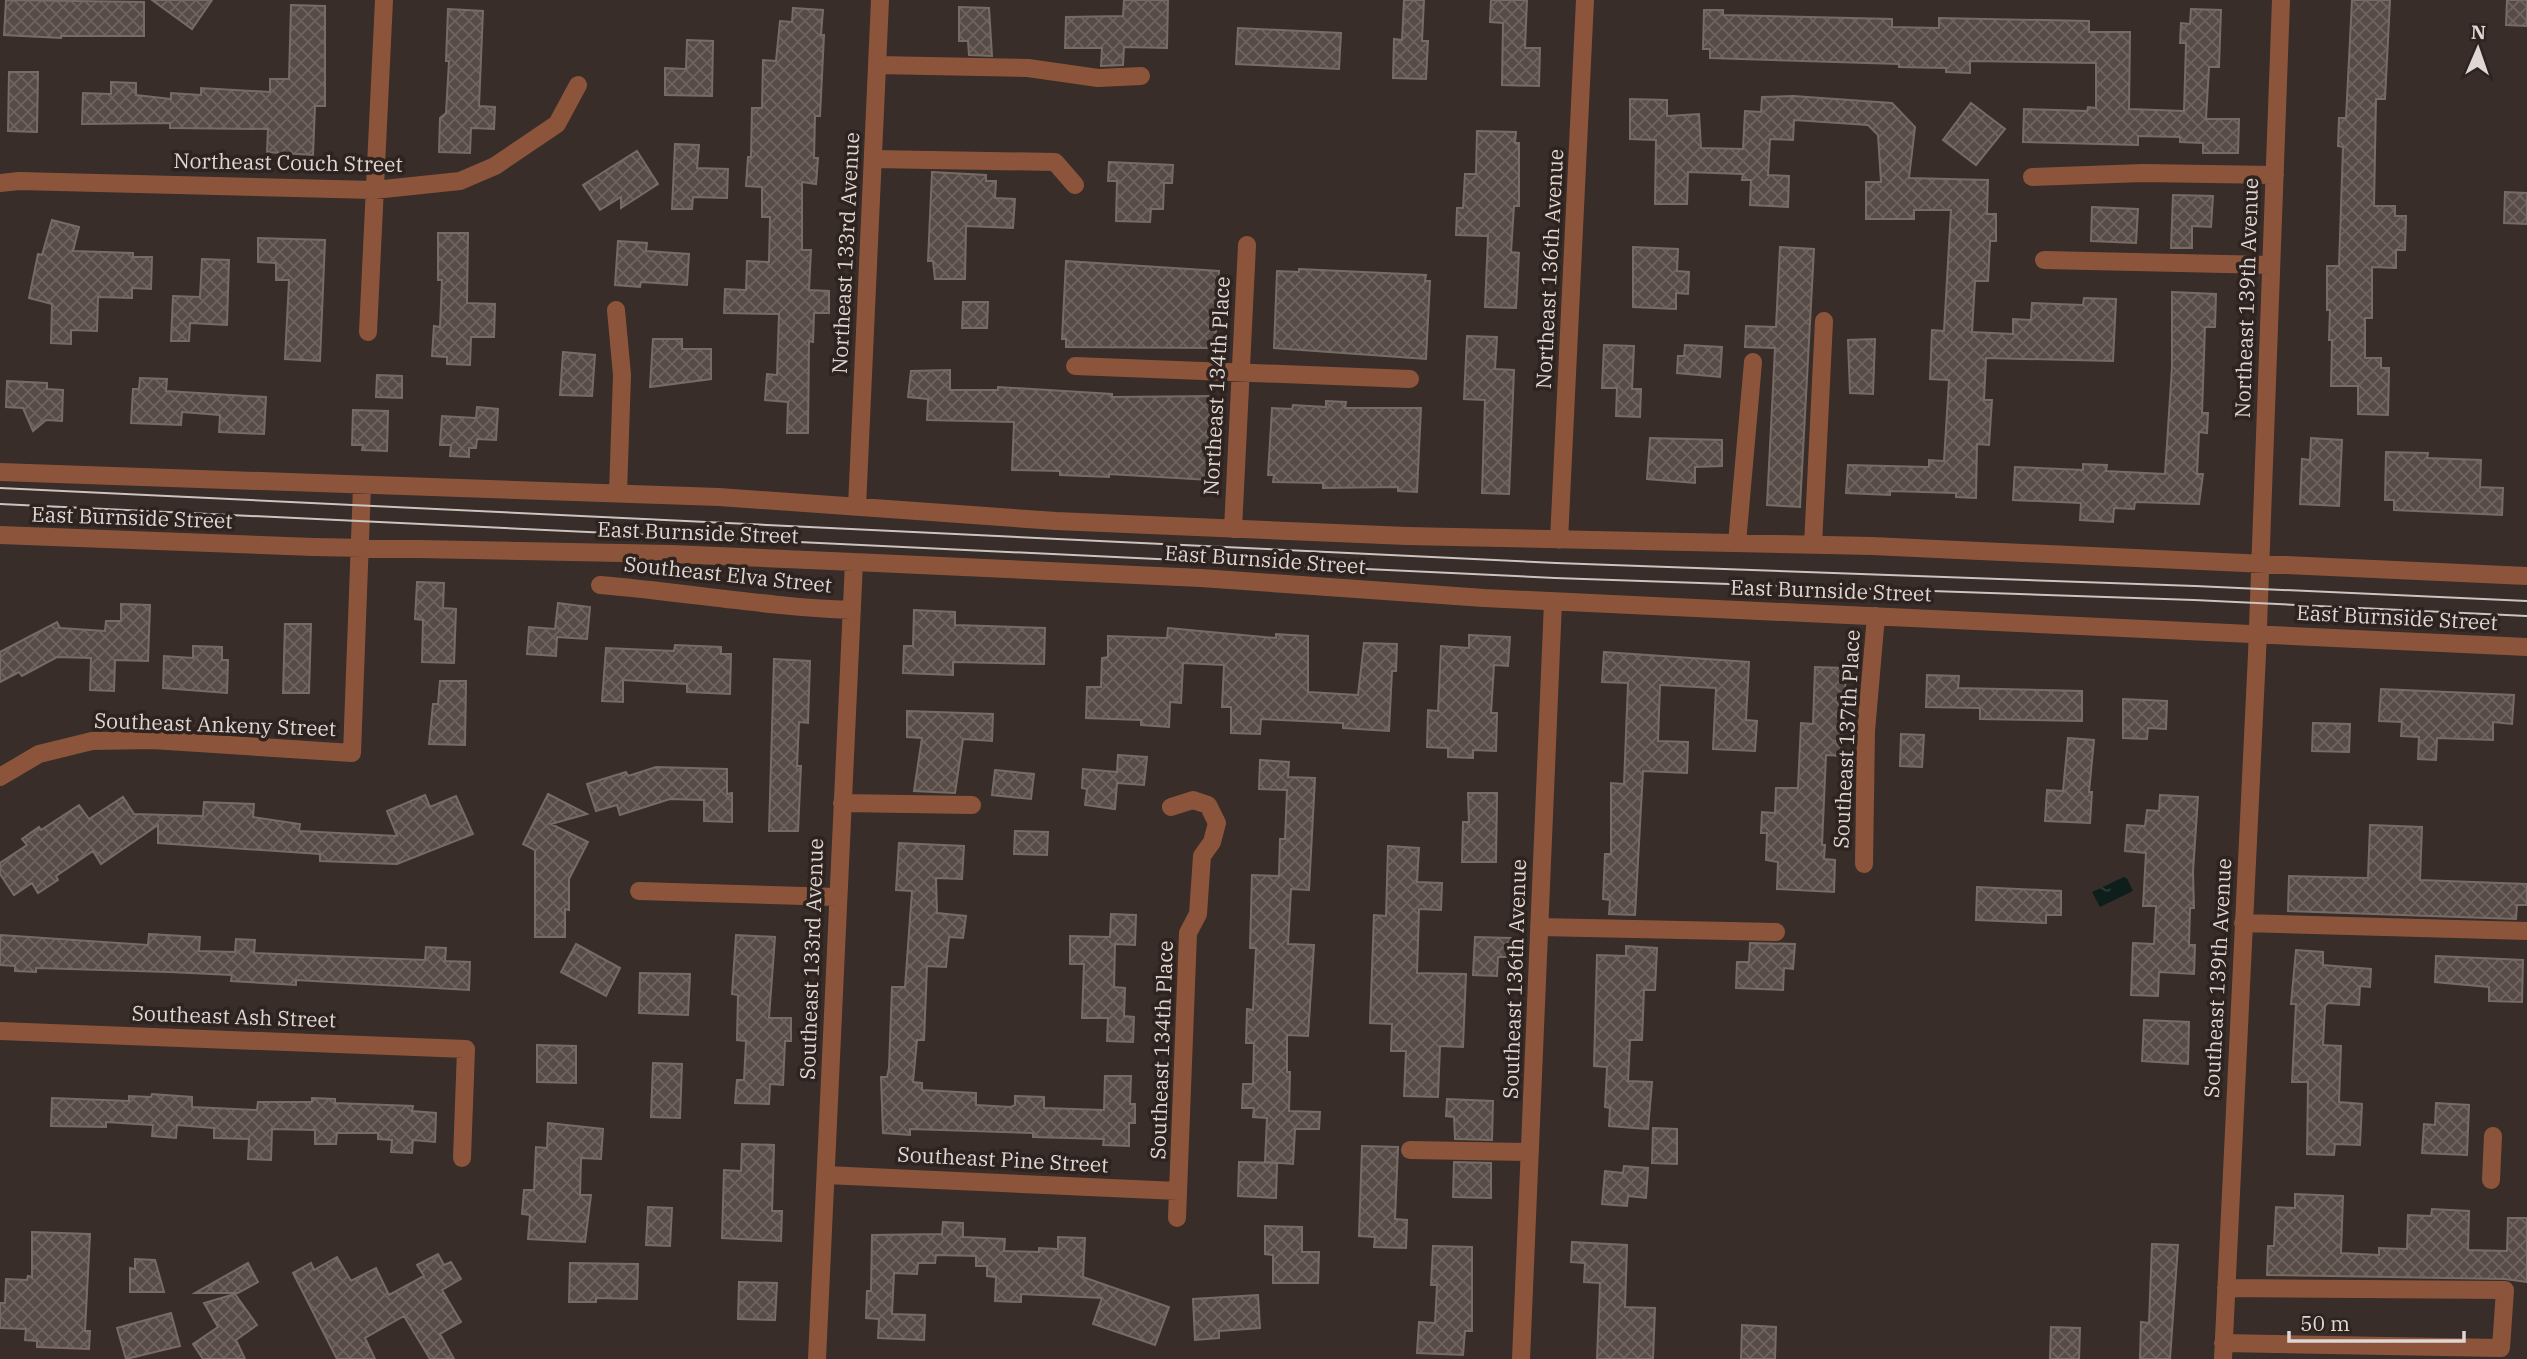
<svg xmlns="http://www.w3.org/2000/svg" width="2527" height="1359" font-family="'IBM Plex Serif',serif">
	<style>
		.water { fill: url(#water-ripples) }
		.building { fill: url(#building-cross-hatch); stroke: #786b66; stroke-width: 2 }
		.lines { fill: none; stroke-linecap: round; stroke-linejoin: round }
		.minor { stroke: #8c553b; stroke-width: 18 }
		.tram { stroke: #ccc4c0; stroke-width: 2 }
		.labels { text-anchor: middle; stroke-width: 7; stroke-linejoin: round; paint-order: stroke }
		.street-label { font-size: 21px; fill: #ded7d3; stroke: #2e231e }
	</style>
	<defs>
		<pattern id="water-ripples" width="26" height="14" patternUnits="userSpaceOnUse" patternTransform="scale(1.75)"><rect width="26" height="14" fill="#0e1f1b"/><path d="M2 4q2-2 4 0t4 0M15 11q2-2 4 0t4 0" fill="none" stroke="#313f3b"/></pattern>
		<pattern id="building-cross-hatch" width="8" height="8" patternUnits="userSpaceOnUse" patternTransform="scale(1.75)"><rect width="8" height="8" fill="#574b46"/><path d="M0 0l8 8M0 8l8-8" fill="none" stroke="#6f6460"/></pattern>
	</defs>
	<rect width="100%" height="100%" fill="#382d28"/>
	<path class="water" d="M2126,876l7,15 -33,16 -8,-15z"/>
	<path class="building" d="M6,0l138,2v34h-83v2l-57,-3z
		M152,0h60l-20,29z
		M1124,0h44l-1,48 -43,-1 -1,18 -22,1 1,-18h-37l1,-31 57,-1z
		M1404,0h20l-2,41h6l-2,38 -33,-1 1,-39 8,1z
		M1491,0h36l-2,48h15l-1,38 -37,-1 1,-62 -13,-1z
		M2352,0h38l-5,99h-9l-2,107h21v10h11l-1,34h-9v18l-24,-1v51h-7v40h16v10h8l-1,47 -30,-1v-28h-27l1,-46h-3l1,-30h-3v-44h12l4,-119 -5,-1 1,-28h7z
		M2507,0h20v26l-21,-1z
		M291,5l34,1v100h-10l-2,49 -46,-3 1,-23 -98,-1v-5l-88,1 1,-31 28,1v-12l25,1v12l35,4v-6l30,2v-7l69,4v-13h19z
		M959,7l30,1 3,48 -23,-1 -1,-14h-9z
		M793,8l30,2 -2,25h3l-4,81h-5l-1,42h4l-2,26 -14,-2v68h9l-2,40 20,1v22h-15l-1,29 -4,-1 -1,92h-21l1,-31 -23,-2 2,-26 10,1 2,-61 -55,-1 1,-24 21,1 1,-29 22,1 1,-45h-8v-30l-16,-1 2,-29h3l1,-49h10l1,-48 13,1 4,-40 12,1z
		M448,9l35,2 -4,95 16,1 -1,22 -23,-1 -1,25 -31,-1 1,-34 6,-5 3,-52h-3z
		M2191,9l30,1 -2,57h-10l-3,52h33l-1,34h-35v-10l-23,-1v-5l-42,-1v9l-115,-3 1,-33 63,2 1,-4 8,1v-45l-126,-2v12l-24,-1v-4l-47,-1v-3l-189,-6v-9h-7l1,-39h19v5l169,4v8l47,1v-10l150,3v11h41l-1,77 55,2 2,-68h-6l1,-20 9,1z
		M1238,28l103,5 -2,36 -103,-5z
		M687,40l26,1 -1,55 -47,-1v-27l21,1z
		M9,72h29l-1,60 -29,-1z
		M1793,96l99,7 23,24 -6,51 79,2 -1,34h9v27h-6l-2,40h-13l-3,51 41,2v-15l18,1 1,-17 51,2 1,-7 32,1 -3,62 -127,-3 -2,42h8l-3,45 -12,-1 -1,54 -20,-1v-4l-66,-2v4l-44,-2 2,-28 81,2v-7l15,1 5,-81 -19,-1 2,-49 12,1 7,-121h-37v9h-48v-37h15l-3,-47 -10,-10 -74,-5 -1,20 -23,-1 -2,36 21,1 -1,31 -38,-2 1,-25h-9l1,-6 -55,-2 -1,32h-32l1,-64 -26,-1v-40l37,1v16l32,-2 2,34 42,1 2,-38 16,1 1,-15z
		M1971,103l34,26 -29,36 -33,-25z
		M1477,131l39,1 -1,11h4v63h-5l-3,46 8,1 -3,55 -31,-1 3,-71 -32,-1 1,-27h6l2,-34h11z
		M675,144l24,1 -2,23 31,1 -1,29 -34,-1 -1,12h-20z
		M637,151l21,33 -37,24v-11l-21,13 -17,-25z
		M1109,162l64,3 -1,18h-8l-1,26h-12l-1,13 -34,-1 1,-40h-9z
		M932,172l54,3v6h10l-1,17 20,1 -2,29 -47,-2 -1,53h-30l-2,-18h-5z
		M2505,192l22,1v31l-23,-1z
		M2173,195l40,1 -2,31 -19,-1v22h-21z
		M2092,207l46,2 -2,34 -45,-2z
		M52,220l27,7 -6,24 60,2v4h19l-1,32 -19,-1v10l-34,-1 -1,34 -26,-1v14l-20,-1 1,-39 -23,-6 9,-44 4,1z
		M438,233h30l-1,70 28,1 -1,33h-23l-1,28 -23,-1v-7l-15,-1 2,-30 6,1 2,-47h-4z
		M258,238l67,2 -5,121 -35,-2 4,-79h-13v-17l-18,-1z
		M618,241l29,2 -1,8 43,3 -2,31 -46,-3 -1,5 -25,-2z
		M1633,247l45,2 -1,22 12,1 -1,22 -12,-1v16l-43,-2z
		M1780,247l34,2 -14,258 -33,-2 8,-157 -30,-1 1,-21 30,1z
		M202,259l27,1 -2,65 -37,-2 -1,18h-18l2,-45 27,1z
		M1066,261l153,10 -4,77 -149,-1v-8h-4z
		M1299,269l127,6 -1,6h5l-4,78 -152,-11 3,-77 22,1z
		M2172,292l44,2 -1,33h-10l-3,86h6l-1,20 -8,-1 -2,42h6l-4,30 -64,-2 -1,7 -20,-1 -1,14 -33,-2 1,-17 -68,-3 2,-33 68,3v-6l24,1 -1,6 59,3 7,-107z
		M963,302h25l-1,26h-25z
		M1467,336l30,1 -2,32 19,1 -5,124 -27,-1 3,-93 -21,-1z
		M653,339h29v10h29v30l-61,8z
		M1875,339l-2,55 -23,-1 -2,-53z
		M1604,345l30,1 -2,43h9l-1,28 -24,-1 1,-28h-15z
		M1685,345l37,2 -2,30 -43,-4 1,-17h6z
		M563,352l32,3 -3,41 -32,-1z
		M950,370v20h48v-3l114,7v3l100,-1 -3,84 -100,-6v3l-49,-2v-4l-48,-1 2,-48 -87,-2 1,-21 -20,-2 3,-26z
		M377,375l25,1v22l-26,-1z
		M140,378l27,1 -1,12 100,6 -2,37 -45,-2 1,-17 -38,-3 -1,13 -50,-2 2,-34h6z
		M7,381l40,2v6l16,1 -1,31 -16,-1 -13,11 -10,-23 -17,-1z
		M1326,401l20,1 -1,6h76l-4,84 -19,-1v-4l-75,1v-5l-50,-1 1,-7h-6l4,-67 20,1 1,-4 33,2z
		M477,407l21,2 -2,31 -19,-1 -1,9h-7v9l-19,-1 1,-11h-11l2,-29 34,2z
		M353,410l35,1 -1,40 -25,-1 1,-5h-11z
		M1650,438l72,2v26l-27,1v16l-48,-4z
		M2311,438l31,2 -3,66 -39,-2 2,-45 8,1z
		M2386,452l42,1 -1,5 54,2 -1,27 23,1 -1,27 -108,-5v-10h-9z
		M417,582l27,1 -1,25 13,1 -2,54 -32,-1 1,-42 -8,-1z
		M558,603l32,4 -3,32 -30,-2 -1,19 -29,-2 2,-27 26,2z
		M121,604l29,1 -2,56 -33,-1 -1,31 -24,-1 1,-32 -34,-1 -35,19 -3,-4 -19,10v-30l57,-30 3,6 45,3 1,-10h15z
		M914,610l41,2v13l90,3 -1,36 -91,-2v13l-50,-2 1,-27h9z
		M285,624h26l-2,69h-26z
		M1168,628l108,10v-4l32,2v56l50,3 6,-52 33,1 -1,27h-4l-3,60 -46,-3v-5l-82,-4 -1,15 -29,-1v-26h-9l2,-42 -41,-2 -2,40 -11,-1 -1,25 -28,-2v-5l-55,-2 1,-31h14l1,-29 6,-1v-21l59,2z
		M1469,635l41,2 -2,29 -14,-1 -3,48h6l-1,38 -23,-1v8l-25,-1v-9l-21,-1 1,-37 10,1 3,-65 28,2z
		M675,645l46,2v7h10l-1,40 -43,-2v-8l-64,-4v22l-21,-1 4,-53 68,3z
		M193,646l29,1v13h6l-1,33 -64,-5 1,-32 29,2z
		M1604,652l145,10 -3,58 11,1 -2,30 -42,-2 3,-61 -56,-3 -2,56 30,1 -1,31 -44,-2 -8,144 -26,-1 1,-14 -7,-1 2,-45h6v-71l13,1 4,-101 -26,-1z
		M774,659l36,2 -2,62 -9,-1 -2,44h4l-3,65h-29z
		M1815,667l31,1 -4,88 -16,-1 -4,90h3l-1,14 11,1 -1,32 -57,-3 1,-27 -12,-2 1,-27h-6l1,-21 13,1 1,-25h22l3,-65 12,1z
		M1927,675l32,1 -1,12 124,3v30l-102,-2v-11l-54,-1z
		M440,681h26l-1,64 -36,-1 4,-40h5z
		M2381,689l133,6 -2,29 -19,-2v18l-56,-2 -1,22 -18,-1 1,-22 -18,-1 1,-14 -23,-1z
		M2123,699l44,2 -1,28 -18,-1 -1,11 -24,-1z
		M907,711l86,3 -1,27 -29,-2 -8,54 -41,-2 8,-53 -15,-1z
		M2313,723l37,1 -1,28 -37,-1z
		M1901,734l23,1 -2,32 -22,-1z
		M2068,738l26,2 -5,52h3l-2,31 -45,-2 2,-31 16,1z
		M1118,755l29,2 -3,28 -27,-2 -2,26 -30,-4 2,-16 -5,-1 1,-19 34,3z
		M1260,760l29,2 -1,15 27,1 -6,112 -18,-1 -3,55 26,1 -6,91 -21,-1v37h3l-1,39 31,1 -1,17h-24l-2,35 -28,-2 2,-44 -14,-1 1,-9h-12l1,-24h10l1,-41h-8l1,-34 6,1 3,-62h-6l2,-73 27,1 1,-37h5l2,-49 -28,-1z
		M656,767l71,2v25l5,-1v29l-28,-1v-21l-34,-1 -50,16 -3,-10 -21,6 -9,-27 39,-12 2,4z
		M995,770l39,4 -3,25 -39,-4z
		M1468,793h29l-1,69h-34l1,-40h6z
		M548,794l39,20 -36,10 37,18 -19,37v31l-4,-1v28h-30v-87l-12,-6z
		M425,795l5,12 26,-11 17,38 -76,30 -77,-3v-7l-162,-11v-18l-57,39 -8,-13 -37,25 2,4 -20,13 -6,-10 -18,12 -14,-21v-11l27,-18 -5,-6 17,-12 2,3 38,-25 10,14 34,-22 11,17 69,2 1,-14 50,2 -1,13 47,7 -1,7 98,5 -10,-25z
		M2160,795l38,2 -5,75 1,36h-4l-1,37h6l-1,29 -35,-2 -1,24 -27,-1 2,-52 21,1 2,-38h-13l3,-53 -21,-2 2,-26 18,1 2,-16 12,1z
		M2370,825l52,2 -2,53 107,4v21h-10l-1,14 -228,-8 1,-35 79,2z
		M1015,831l33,1 -1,23 -33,-1z
		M899,843l65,3 -2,33 -26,-1 1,35 29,3 -3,22 -14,-1 -3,30 -19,-1 -3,74h-7l-4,42 9,1v7l54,3v12l35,2 4,-2v-9l29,1v11l60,2 1,-34h26l-1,28h5v19h-6v23l-26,-1 1,-6 -71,-2v-4l-123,-4v6l-27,-2 -2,-56h6l2,-9 3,-81h13l7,-96 -16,-1z
		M1388,846l31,2 -2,34 25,1 -1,27 -22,-1 -2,64 49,1 -3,73 -23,-1 -2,51 -34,-1 2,-45h-15l1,-27 -22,-1 4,-108 12,1z
		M1977,887l84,4v24h-15v8l-70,-3z
		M1111,914l25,1 -1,30 -20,-1 -1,43 11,1 -1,28 10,1 -1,25 -26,-1 1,-23h-26l2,-54h-14v-28l40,1z
		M149,934l51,3 -1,14 36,1 1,-13 19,1 -1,13 171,7 1,-13 20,1 -1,13 25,1 -1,28 -173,-10v5l-65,-4 1,-6 -63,-3 -133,-4v4l-21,-1v-5l-15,-1v-30l148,10z
		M736,935l39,2 -6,81h22v23h-6l-2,44 -13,-1 -1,20 -34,-1 2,-23h7l2,-39 -9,-1 1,-45 -6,-1z
		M1475,937l36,1 -1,19h-12l-1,19 -24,-1z
		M1750,943l45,1 -2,25 -9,-1 -1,22 -47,-2 1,-26h12z
		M576,944l44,24 -14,28 -45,-24z
		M1626,946l31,2 -2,42h-11l-2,50h-12l-2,41 24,1 -4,47 -39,-3 1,-18 -5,-1 2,-40 -13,-1 3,-111 29,1z
		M2296,950l27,2v13l48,4 -1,18 -10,-1 -1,19 -31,-2 -3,3 -2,39 18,1 -2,56 23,2 -2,41 -25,-1 -1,11 -27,-1 1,-72h-16l4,-78h-5z
		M2436,956l87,4 -1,42 -33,-1v-14l-54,-5z
		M640,973l50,1 -2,41 -49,-2z
		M2144,1020l45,2 -1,42 -46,-3z
		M537,1045l39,1v37l-39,-1z
		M653,1063l29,1 -2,54 -29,-1z
		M152,1094l40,3v10l65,3 1,-8h54v-4l23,1v4l78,3 -1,5 24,2 -1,29 -22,-2 -1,13 -21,-1 1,-12 -14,-1v-6h-41l-1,11h-21v-14l-43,-1 -1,31 -23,-1 1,-20 -35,-1v-10l-37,-3 -1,13 -24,-2 1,-11 -47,-3v5l-55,-1 1,-28 77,3v-5l22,1z
		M1447,1099l46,2 -1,39 -37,-1 -1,-22 -8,-1z
		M2436,1103l33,2 -2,50 -45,-2 2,-29 11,1z
		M548,1123l55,6 -2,30 -20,-1 -1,37h11l-6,47 -57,-3 2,-24 -8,-1 2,-24h10l2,-43 11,1z
		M1653,1128l24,1v35l-25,-1z
		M742,1144l32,1 -2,66h10l-1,30 -59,-3 2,-68 17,1z
		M1362,1146l36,1 -3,72 12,1 -1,28 -32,-1 1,-10 -16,-1z
		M1239,1162l38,1 -1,35 -38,-2z
		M1454,1162l37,1v35l-38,-1z
		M1624,1166l24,2 -2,30 -18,-2 -1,10 -25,-2 3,-33 18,2z
		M2295,1194l48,2 -2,57 38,2v-7l28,1 1,-34 23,1 1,-7 37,2 -1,39 39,1 1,-33h19v64l-22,-3 -238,-4 1,-29h6l2,-39 19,1z
		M648,1207l24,1 -2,38 -24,-1z
		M943,1222l20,1v14l42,2 -1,12 35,1v-4l19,1v-12l27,1 -2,39 86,30 -14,38 -62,-21 9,-26 -81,-4v8l-26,-1 1,-24 -9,-1v-10h-11v-10l-40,-1 -1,8h-17l-1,11 -23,-1 -2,41 33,1 -1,25 -46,-2 1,-19 -13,-1 1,-27h4l1,-56 70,-1z
		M1265,1226l37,1v25h17l-1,31h-45v-28l-8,-1z
		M32,1232l58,2 -5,97h5l-1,18 -52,-2v-6l-12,-1 1,-11 -26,-1v-25h5l1,-24 21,1 1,-4 4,1z
		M1572,1242l55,3 -2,62 30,1 -2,51h-56l3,-76 -16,-1 1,-19 -14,-1z
		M2152,1244l26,1 -8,114h-30l1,-37 8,1z
		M1433,1246l39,1v84h-7l-2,24 -46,-2 2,-31 16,1 2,-38h-6z
		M438,1254l6,11 7,-3 10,17 -19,11 19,32 -21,12 14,25h-24l-26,-43 -39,22 10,21h-38l-44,-86 18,-10 3,7 23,-13 14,24 25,-13 13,27 35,-19 -7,-11z
		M135,1259l20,1 9,32h-34v-24l5,1z
		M248,1263l10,19 -20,11h-43z
		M570,1263l68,1 -1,35 -41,-1v4h-27z
		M739,1282l38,1 -2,37 -37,-1z
		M235,1294l22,31 -21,15 9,19h-42l-10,-15 25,-17 -14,-24z
		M1258,1295l2,33 -41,3v7l-24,2 -2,-41z
		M171,1313l9,33 -54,13 -9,-31z
		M1742,1325l34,2 -1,32h-34z
		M2051,1327l29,1 -1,31h-29z"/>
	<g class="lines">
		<path class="minor" d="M877,65l151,3 70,10 43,-2
			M873,159l182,3 20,23
			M2032,177l111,-4 132,2
			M0,183l19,-2 355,9 86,-9 35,-15 62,-42 21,-39
			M2044,260l226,5
			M616,310l6,65 -4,118
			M368,332l16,-332
			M1075,366l335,13
			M0,472l719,25 337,24 351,15 465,10 655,30
			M857,507l23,-507
			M1233,529l14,-284
			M0,535l314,12 358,7 182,8 347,16 283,20 1043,49
			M1559,540l26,-540
			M1737,543l16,-181
			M1813,545l11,-224
			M600,585c84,7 167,22 252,25
			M0,777l39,-23 53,-13 60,-1 200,13 10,-267
			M842,803l130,2
			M1171,807l22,-7 15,5 9,18 -5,19 -10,14 -4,58 -10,19 -11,285
			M1864,864l2,-133 10,-115
			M639,891l198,6
			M2243,923l284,8
			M1539,927l237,5
			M0,1031l466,18 -4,109
			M1410,1150l120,2
			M826,1175l352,16
			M2491,1180l2,-44
			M2223,1343l278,5 4,-58 -279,-2
			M817,1359l37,-797
			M1521,1359l32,-757
			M2223,1359l34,-705 24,-654"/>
		<path class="tram" d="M0,488l1556,75 639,23 332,15
			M0,504l1555,74 639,22 333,16"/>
	</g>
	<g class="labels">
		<g class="street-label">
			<text transform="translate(288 163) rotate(1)" y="7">Northeast Couch Street</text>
			<text transform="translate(846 253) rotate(-87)" y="7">Northeast 133rd Avenue</text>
			<text transform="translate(1550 269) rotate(-87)" y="7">Northeast 136th Avenue</text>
			<text transform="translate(2247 298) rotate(-88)" y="7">Northeast 139th Avenue</text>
			<text transform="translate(1217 386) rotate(-87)" y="7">Northeast 134th Place</text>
			<text transform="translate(132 518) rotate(2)" y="7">East Burnside Street</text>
			<text transform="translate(698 533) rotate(2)" y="7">East Burnside Street</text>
			<text transform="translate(1265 560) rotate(4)" y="7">East Burnside Street</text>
			<text transform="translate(728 575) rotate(6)" y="7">Southeast Elva Street</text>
			<text transform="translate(1831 591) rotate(2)" y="7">East Burnside Street</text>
			<text transform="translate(2397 618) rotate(3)" y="7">East Burnside Street</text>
			<text transform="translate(215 725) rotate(2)" y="7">Southeast Ankeny Street</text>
			<text transform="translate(1847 739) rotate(-87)" y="7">Southeast 137th Place</text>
			<text transform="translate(812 959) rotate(-88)" y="7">Southeast 133rd Avenue</text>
			<text transform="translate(2218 978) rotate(-87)" y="7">Southeast 139th Avenue</text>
			<text transform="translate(1515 979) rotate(-88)" y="7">Southeast 136th Avenue</text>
			<text transform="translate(234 1017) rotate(2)" y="7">Southeast Ash Street</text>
			<text transform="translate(1162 1050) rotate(-88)" y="7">Southeast 134th Place</text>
			<text transform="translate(1003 1160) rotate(3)" y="7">Southeast Pine Street</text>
		</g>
	</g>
	<g transform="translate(2478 49) rotate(2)" stroke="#2e231e" stroke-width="5" paint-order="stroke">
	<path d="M0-5L12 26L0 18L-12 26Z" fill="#ded7d3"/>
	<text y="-10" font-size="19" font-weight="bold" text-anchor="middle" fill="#ded7d3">N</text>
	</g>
	<path d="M2289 1331v10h175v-10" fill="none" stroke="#ded7d3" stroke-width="3.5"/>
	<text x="2300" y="1331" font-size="21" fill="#ded7d3" stroke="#2e231e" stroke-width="5" paint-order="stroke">50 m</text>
</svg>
